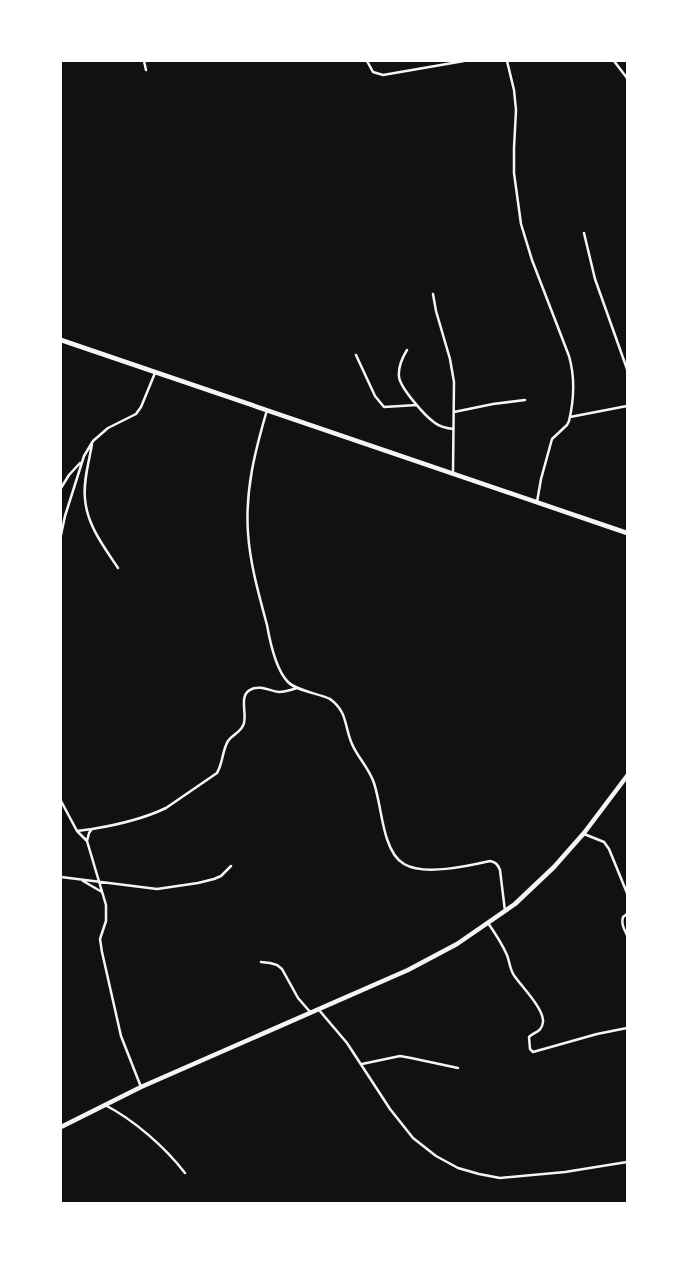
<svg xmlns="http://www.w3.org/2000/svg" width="688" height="1264" font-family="'Golos Text',sans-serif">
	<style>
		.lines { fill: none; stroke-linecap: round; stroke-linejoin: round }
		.minor { stroke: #f5f5f5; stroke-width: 2.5 }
		.primary { stroke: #f5f5f5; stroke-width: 4.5 }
		.trunk { stroke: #f5f5f5; stroke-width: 4.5 }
	</style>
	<rect width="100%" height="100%" fill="#111"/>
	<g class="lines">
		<path class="minor" d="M144,61l2,9
			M367,61l6,11 10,3 81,-14
			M507,61l7,29 2,20 -2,38v25l7,51 11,36 37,96c6,21 5,44 0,65l-2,4 -15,14 -11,40 -4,23
			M614,61l13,17
			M584,233l11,46 32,90
			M433,294l3,17 14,48 4,23 -1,91
			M407,350c-5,8 -9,17 -8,27 2,12 26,39 36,46 5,4 11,5 18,6
			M356,355l19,41 9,11 33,-2
			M267,410c-12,41 -22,80 -19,123 2,31 11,62 19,92 3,17 9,45 21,57 9,9 29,11 42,17 18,13 14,27 22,45 6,14 17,24 22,39 6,19 7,38 13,56 3,9 8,20 17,25 20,12 64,2 86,-3 6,1 8,4 10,9l5,41
			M454,412l39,-8 32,-4
			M570,417l57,-11
			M92,444c-3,18 -9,37 -7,55 2,26 19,48 33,69
			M61,488l8,-13 11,-12
			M61,535l4,-19 19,-60 9,-15 15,-13 28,-14 5,-7 14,-34
			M61,801l16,30 10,10
			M77,831l15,-2
			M584,834l20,8 5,7 18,44
			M61,877l96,12 41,-6 16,-4 7,-3 10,-10
			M83,881l19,11
			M627,914l-4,3c-2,7 1,12 4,18
			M488,923c7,10 14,21 19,32 3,8 3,17 9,23 7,10 28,31 27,44 -1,10 -9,10 -14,15l1,12 3,3 64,-18 30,-6
			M261,962l9,1 7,2 5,4 16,29 13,15
			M319,1010l28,33 43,66 23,29 23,18 22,12 21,6 21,4 65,-6 62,-10
			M362,1064l38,-8 11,2 47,10
			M141,1087l-20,-51 -19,-84 -2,-13 6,-18v-16l-19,-64 2,-8 3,-4c25,-4 51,-10 74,-21l51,-35c6,-10 5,-22 11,-32 5,-7 14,-9 16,-18 3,-11 -6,-29 8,-34 9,-4 18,2 27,3 6,0 12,-2 18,-4
			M105,1105c29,15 60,42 80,68"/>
		<path class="primary" d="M61,1127l80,-40 267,-117 49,-26 58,-40 39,-37 30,-34 43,-57"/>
		<path class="trunk" d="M61,340l566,193"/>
	</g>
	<rect width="688" height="1264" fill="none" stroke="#ffffff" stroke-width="124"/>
</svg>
